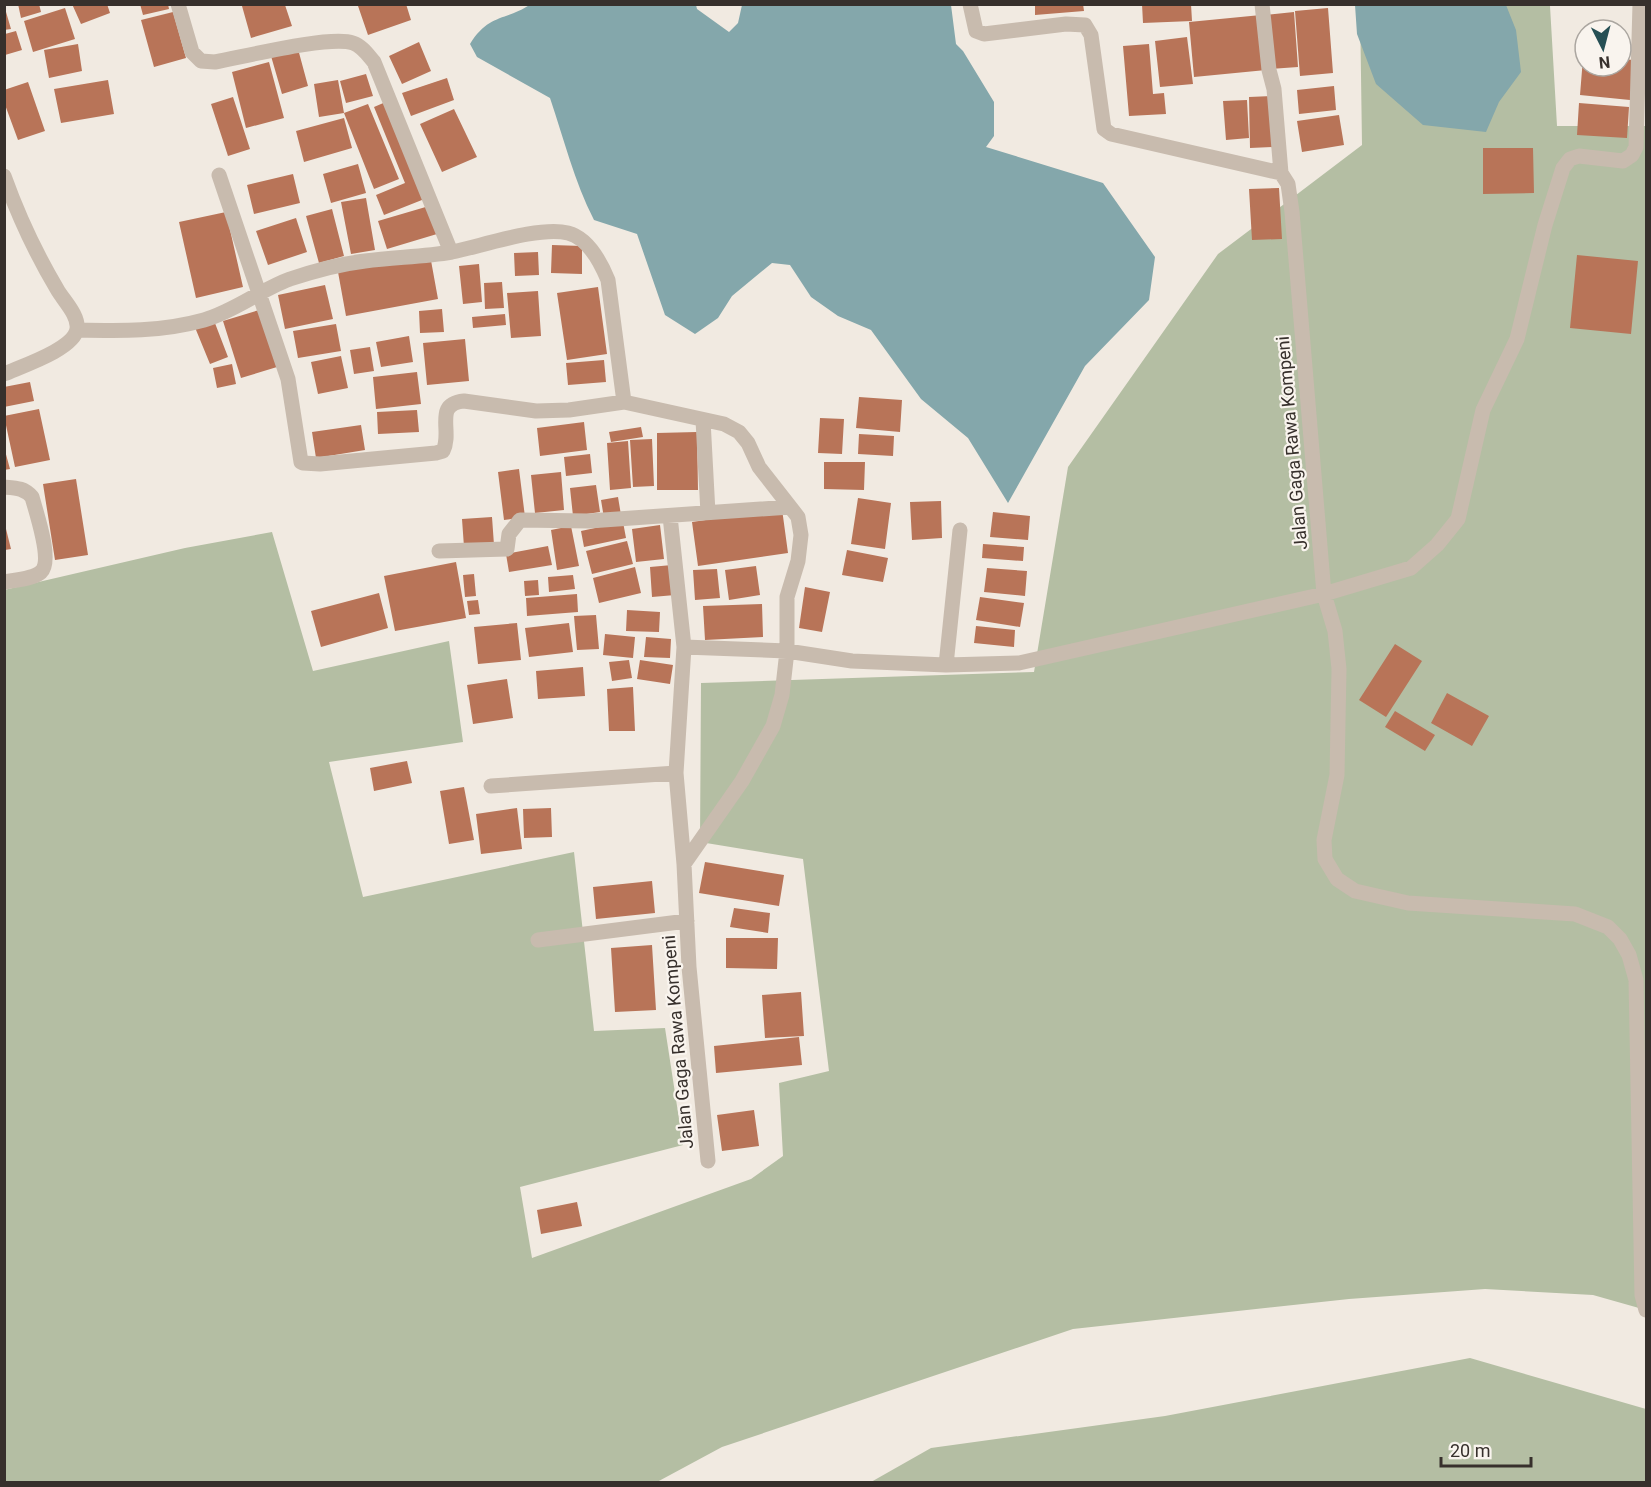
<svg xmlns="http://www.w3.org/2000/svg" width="1651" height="1487" font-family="Roboto,sans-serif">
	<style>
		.green { fill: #b4bea3 }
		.water { fill: #84a7ab }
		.building { fill: #b87458 }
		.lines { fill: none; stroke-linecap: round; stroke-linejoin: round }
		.minor { stroke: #c8bbae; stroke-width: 15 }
		.labels { text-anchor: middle; stroke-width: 4.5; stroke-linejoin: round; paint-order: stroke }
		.street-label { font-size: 18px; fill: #37302c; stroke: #f9f4ee }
	</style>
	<rect width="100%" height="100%" fill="#f1eae1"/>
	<path class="green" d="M1360,5l190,1 7,120h89v1184l-53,-15 -108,-6 -136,10 -276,30 -351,118 -65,35h-652l-1,-892 181,-42 87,-16 41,139 136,-30 14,101 -134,20 34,135 211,-45 20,179 71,-3 18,117 -163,42 12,71 219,-79 32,-23 -4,-73 50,-12 -26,-212 -103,-17 1,-159 333,-11 34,-205 150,-213 144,-109z
		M1470,1358l176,51v73h-775l60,-34 234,-32z"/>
	<path class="water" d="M531,4l165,1 1,4 32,23 9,-9 4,-18h209l5,39 7,7 31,51v34l-8,11 117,36 52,74 -6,43 -64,66 -77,137 -40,-65 -47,-39 -50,-69 -33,-14 -27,-19 -21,-32 -18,-2 -40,33 -14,22 -23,16 -30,-19 -28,-81 -43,-14c-20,-39 -30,-81 -44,-122l-73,-41 -7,-13c19,-31 36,-23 61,-40z
		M1355,5h151l10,25 5,42 -22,30 -13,30 -63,-7 -47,-41 -19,-50z"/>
	<path class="building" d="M18,4h21l2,8 -20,6z
		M72,4h35l3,9 -29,11z
		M140,4h28l1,5 -26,6z
		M362,4h44l5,16 -43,15 -10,-29z
		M1035,4h48l1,7 -49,4z
		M1142,4h49l1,17 -49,2z
		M4,5l7,24 -7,1z
		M247,5h38l7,21 -41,12 -9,-32z
		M65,8l10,31 -42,13 -9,-31z
		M1328,8l5,65 -33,3 -5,-65z
		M173,12l13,46 -32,9 -13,-47z
		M1294,12l4,55 -28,2 -4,-54z
		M1261,15l5,55 -72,7 -5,-55z
		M16,31l6,19 -17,5v-21z
		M1187,37l6,47 -33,3 -5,-46z
		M419,42l12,29 -29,13 -13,-28z
		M78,44l4,27 -33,7 -5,-28z
		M1149,44l4,50 11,-1 2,21 -37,2 -6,-70z
		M298,49l10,37 -26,8 -11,-38z
		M1583,58l2,1v7h36v-7l13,1 -4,40 -50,-5z
		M269,62l15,56 -38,10 -14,-56z
		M366,74l7,22 -27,7 -6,-22z
		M447,78l7,22 -43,16 -9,-23z
		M108,80l6,34 -53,9 -7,-34z
		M338,80l6,33 -25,4 -5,-33z
		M28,82l17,49 -27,9 -14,-38v-12z
		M1334,86l2,24 -37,4 -2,-24z
		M1274,96l1,51 -25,1 -1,-51z
		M233,97l17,52 -22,7 -17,-52z
		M1247,100l2,38 -23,2 -3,-39z
		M388,101l39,97 -43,17 -8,-20 29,-12 -31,-76z
		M1579,103l50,4 -2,31 -50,-3z
		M368,104l31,75 -25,10 -30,-76z
		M454,109l23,48 -35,15 -22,-48z
		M1339,115l5,30 -42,7 -5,-31z
		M344,118l8,30 -48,14 -8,-31z
		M1483,148h50l1,45 -51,1z
		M358,164l8,29 -35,10 -8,-29z
		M293,174l7,29 -46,11 -7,-29z
		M1279,188l3,51 -30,1 -3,-51z
		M366,198l9,52 -24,4 -10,-52z
		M429,206l8,28 -50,15 -9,-28z
		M332,209l12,47 -25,7 -13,-47z
		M226,212l17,75 -47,11 -17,-76z
		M296,218l11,34 -39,13 -12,-34z
		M552,245l30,1v28l-31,-1z
		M538,252l1,23 -24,1 -1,-23z
		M430,255l8,44 -92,17 -8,-44z
		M1577,255l61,6 -7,73 -61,-6z
		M479,264l3,38 -19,2 -4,-38z
		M502,282l2,26 -19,1 -1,-26z
		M325,285l8,34 -48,10 -7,-34z
		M598,287l9,67 -40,6 -10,-67z
		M538,291l3,45 -30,2 -4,-45z
		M442,309l2,23 -24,1 -1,-22z
		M259,310l18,57 -36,11 -18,-57z
		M505,314l1,11 -33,3 -1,-11z
		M213,318l15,39 -18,7 -16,-39z
		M336,324l5,27 -43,7 -5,-27z
		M409,336l4,26 -32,5 -5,-25z
		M465,339l4,42 -42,4 -4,-42z
		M370,347l4,24 -20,3 -4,-24z
		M341,356l7,32 -30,6 -7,-32z
		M604,360l2,22 -38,3 -2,-22z
		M232,364l4,20 -19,4 -4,-20z
		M417,372l4,32 -45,5 -3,-32z
		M30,382l4,19 -30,6v-20z
		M859,397l43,3 -2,32 -44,-4z
		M39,409l11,51 -35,7 -11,-51z
		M417,410l2,22 -41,2 -1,-22z
		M820,418l24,1 -2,35 -24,-1z
		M584,422l3,28 -47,6 -3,-28z
		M361,425l4,25 -49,8 -4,-26z
		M641,427l2,10 -32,5 -2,-10z
		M697,432l1,58h-41v-57z
		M859,434l35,2 -1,20 -35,-2z
		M652,439l2,47 -21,1 -3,-47z
		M628,441l3,47 -21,2 -3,-47z
		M4,447l6,22 -6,1z
		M590,454l2,19 -26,3 -2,-19z
		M824,462h41l-1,28 -40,-1z
		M519,469l6,48 -21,3 -6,-48z
		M561,472l3,38 -29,3 -4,-38z
		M76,479l12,76 -33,5 -12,-76z
		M596,485l4,27 -27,4 -3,-28z
		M618,497l3,18 -17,3 -3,-18z
		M858,498l33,5 -6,46 -34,-5z
		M941,501l1,37 -30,2 -2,-38z
		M782,509l6,44 -90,13 -6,-44z
		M993,512l37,4 -2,24 -38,-3z
		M492,517l2,28 -30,2 -2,-28z
		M623,522l3,16 -42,9 -3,-16z
		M5,525l6,24 -6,1z
		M660,525l4,34 -28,3 -4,-33z
		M571,526l8,40 -22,4 -6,-40z
		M627,541l6,23 -41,10 -6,-23z
		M983,544l41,3 -1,14 -41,-3z
		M548,546l4,19 -43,7 -3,-18z
		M847,550l41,8 -5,24 -41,-7z
		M456,562l10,56 -71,13 -11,-55z
		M672,565l3,30 -23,2 -2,-30z
		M756,566l4,29 -31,5 -4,-30z
		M635,567l6,26 -42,10 -6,-25z
		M987,568l40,3 -2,25 -41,-4z
		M717,569l3,29 -25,2 -2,-30z
		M474,574l2,22 -11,1 -2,-22z
		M573,575l2,14 -26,3 -1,-15z
		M538,580l1,15 -14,1 -1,-15z
		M805,587l25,5 -8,40 -23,-4z
		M379,593l9,35 -67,19 -10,-36z
		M577,594l1,18 -51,4 -1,-18z
		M980,597l44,6 -4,24 -44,-7z
		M478,600l2,14 -11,1 -2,-14z
		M762,604l1,33 -58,3 -2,-34z
		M627,610l33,2 -1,20 -33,-1z
		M596,615l3,34 -22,1 -3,-34z
		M517,623l4,37 -43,4 -4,-37z
		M569,623l4,29 -44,5 -4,-29z
		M976,626l39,4 -1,17 -40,-4z
		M605,634l30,3 -2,21 -30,-3z
		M646,637l25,2 -1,19 -26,-1z
		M1395,644l27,17 -36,56 -27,-17z
		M629,660l3,18 -20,3 -3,-19z
		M640,660l33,5 -3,19 -33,-5z
		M583,667l2,29 -47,3 -2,-28z
		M507,679l6,39 -40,6 -6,-39z
		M633,687l2,44h-26l-2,-42z
		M1447,693l42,23 -17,30 -41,-23z
		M1395,711l40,24 -10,16 -40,-24z
		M407,761l5,22 -38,8 -4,-23z
		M464,787l10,53 -25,4 -9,-53z
		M517,808l5,41 -41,5 -5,-40z
		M551,808l1,29 -28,1 -1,-29z
		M705,862l79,13 -5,31 -80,-13z
		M652,881l3,32 -59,6 -3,-32z
		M734,908l36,5 -2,20 -38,-6z
		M726,938h52l-1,31 -51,-1z
		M652,945l4,65 -41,2 -4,-64z
		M801,992l3,44 -39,2 -3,-43z
		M799,1037l3,28 -86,8 -2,-27z
		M754,1110l5,36 -37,5 -5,-36z
		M577,1202l5,24 -41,8 -4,-24z"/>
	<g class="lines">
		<path class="minor" d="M178,4l14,48 9,9 14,1c28,-5 115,-27 138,-19 9,3 15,12 21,19l77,190
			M970,4l6,27 8,3 82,-10 19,1 6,10 13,94 7,5 170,39 7,11 4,28 32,382 11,37 4,38 -2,106 -13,65 1,19 12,20 18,12 53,12 167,11 33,13 12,12 9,16 7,25 6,315 4,15
			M1262,4l7,66 5,19 7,84
			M219,175l69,204 13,83 2,1 17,1 116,-11 7,-2c10,-20 -10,-47 21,-50l72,10 33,-1 55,-8
			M4,176c14,39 31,76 53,113 6,11 22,26 20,40 -3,20 -55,37 -73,45
			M77,330c44,1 84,2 127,-10 31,-9 56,-30 86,-41 24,-8 50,-15 75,-18 29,-4 58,-4 87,-9 30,-6 87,-26 116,-19 20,5 33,30 40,47l16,122 100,22 15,8 9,11 11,24 39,50 3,18 -3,26 -11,36v54l-5,44 -9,31 -31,55 -58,83
			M703,420l5,93
			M4,487c13,1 20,1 28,10 4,15 21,64 9,75 -8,7 -26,8 -37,10
			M670,516l14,131 -8,126 8,91 5,103 19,194
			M439,551l68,-2 2,-15 11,-14 69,1 201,-14
			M684,647l103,4 65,10 94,4 73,-2 305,-69 87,-26 26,-23 21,-26 25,-109 34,-71 28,-114 18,-57 7,-9 9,-3 44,5 9,-6 4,-8 4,-143
			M946,665l14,-135
			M491,786l185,-13
			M538,940l149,-19"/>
	</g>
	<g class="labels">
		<g class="street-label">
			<text transform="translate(1292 443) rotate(-95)" y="6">Jalan Gaga Rawa Kompeni</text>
			<text transform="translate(678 1042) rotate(-95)" y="6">Jalan Gaga Rawa Kompeni</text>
		</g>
	</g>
	<rect width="1651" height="1487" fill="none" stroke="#37302c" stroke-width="12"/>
	<g transform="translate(1603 48) rotate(174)"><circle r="28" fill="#f9f4ee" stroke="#aba6a0" stroke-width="1.5"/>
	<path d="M0-4.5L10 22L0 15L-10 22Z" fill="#264f54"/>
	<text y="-9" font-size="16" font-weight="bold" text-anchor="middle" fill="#37302c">N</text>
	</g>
	<path d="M1441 1457v9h90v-9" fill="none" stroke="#37302c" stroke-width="3"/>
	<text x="1450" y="1457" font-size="18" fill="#37302c" stroke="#f9f4ee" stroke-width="4.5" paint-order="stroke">20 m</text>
</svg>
